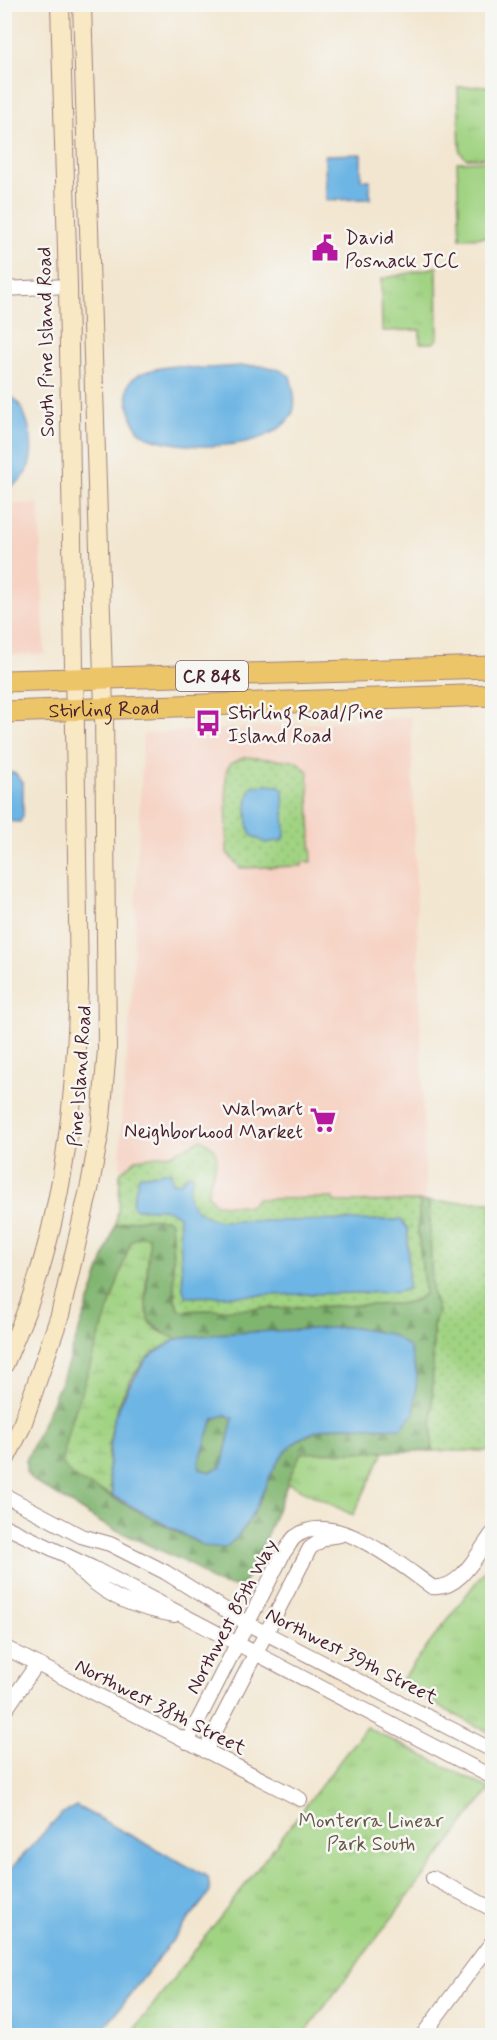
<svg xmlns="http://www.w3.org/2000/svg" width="497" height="2040" font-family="Mynerve,sans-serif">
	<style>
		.built { fill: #f6d2c3 }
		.grass { fill: url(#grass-dots); stroke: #757956; stroke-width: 1.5 }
		.forest { fill: url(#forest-firs); stroke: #656a4e; stroke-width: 1.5; fill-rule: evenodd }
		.wetland { fill: url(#wetland-marsh); stroke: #757956; stroke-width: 1.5 }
		.park { fill: url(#park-tufts); stroke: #757956; stroke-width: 1.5 }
		.pitch { fill: #a0d382; stroke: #757956; stroke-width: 1.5 }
		.water { fill: #6db5e4; stroke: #5c6a88; stroke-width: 1.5; fill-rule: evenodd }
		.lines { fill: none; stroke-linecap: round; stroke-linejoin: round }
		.street-casing { stroke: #9e827e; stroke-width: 16 }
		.secondary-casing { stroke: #9e827e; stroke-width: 20 }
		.primary-casing { stroke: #9e827e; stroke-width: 23 }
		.street { stroke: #fff; stroke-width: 14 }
		.secondary { stroke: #f8e8c3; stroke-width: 18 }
		.primary { stroke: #edc569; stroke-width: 21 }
		.labels { text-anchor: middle; stroke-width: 5; stroke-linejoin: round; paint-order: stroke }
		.shield { fill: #f6f6f2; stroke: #7e6067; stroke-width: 1.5 }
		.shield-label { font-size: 18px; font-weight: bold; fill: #4a1f2b }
		.poi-label { font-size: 20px; fill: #4a1f2b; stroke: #f6f6f2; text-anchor: start }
		.street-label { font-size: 20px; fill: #4a1f2b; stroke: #f6f6f2 }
		.park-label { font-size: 20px; fill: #645545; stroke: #f6f6f2 }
	</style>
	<defs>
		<pattern id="grass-dots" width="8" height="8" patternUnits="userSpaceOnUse" patternTransform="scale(1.5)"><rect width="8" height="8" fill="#a0d382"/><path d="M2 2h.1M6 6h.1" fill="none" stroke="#8bb570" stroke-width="1.8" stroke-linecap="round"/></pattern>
		<pattern id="forest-firs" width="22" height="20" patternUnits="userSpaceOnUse" patternTransform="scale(1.5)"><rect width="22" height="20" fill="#80b570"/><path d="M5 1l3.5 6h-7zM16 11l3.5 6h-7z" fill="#6b935c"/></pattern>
		<pattern id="wetland-marsh" width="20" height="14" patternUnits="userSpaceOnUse" patternTransform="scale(1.5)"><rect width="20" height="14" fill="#a0d382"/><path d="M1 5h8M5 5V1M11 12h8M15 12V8" fill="none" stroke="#8bb570"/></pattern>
		<pattern id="park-tufts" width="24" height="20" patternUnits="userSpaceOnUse" patternTransform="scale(1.5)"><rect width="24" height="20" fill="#a0d382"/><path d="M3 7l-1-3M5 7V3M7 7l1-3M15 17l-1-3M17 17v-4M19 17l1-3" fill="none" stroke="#8bb570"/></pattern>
	</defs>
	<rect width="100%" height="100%" fill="#f6f6f2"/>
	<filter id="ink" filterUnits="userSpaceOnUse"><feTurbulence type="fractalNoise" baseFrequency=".0167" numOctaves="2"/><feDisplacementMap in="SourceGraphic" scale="12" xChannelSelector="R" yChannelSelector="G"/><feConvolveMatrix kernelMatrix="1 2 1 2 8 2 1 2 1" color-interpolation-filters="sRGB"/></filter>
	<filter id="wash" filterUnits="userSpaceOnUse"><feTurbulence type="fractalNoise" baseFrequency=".008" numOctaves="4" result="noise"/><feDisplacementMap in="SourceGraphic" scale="24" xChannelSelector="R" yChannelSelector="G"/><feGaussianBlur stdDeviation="1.35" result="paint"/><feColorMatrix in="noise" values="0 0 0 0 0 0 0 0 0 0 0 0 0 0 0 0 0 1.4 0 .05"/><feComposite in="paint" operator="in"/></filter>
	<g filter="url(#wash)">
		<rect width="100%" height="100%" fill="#f2e6d0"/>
		<path class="built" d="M39,503l6,151 -40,1v-150z
			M411,717l15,484 -93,1v-4l-77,1 -6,7 -35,-2 -8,-11v-7l10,-26 -2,-11 -9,-9h-9l-36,17 -25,2 -16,14 2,-64 10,-118 11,-257z"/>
		<path class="grass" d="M245,757l51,4 12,10 4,91h-10v4l-62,2 -13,-15 -1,-82 5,-8z
			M202,1139l13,10 2,11 -10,33 8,11 35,2 6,-7 77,-1 1,4 86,-1 -2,30 7,63 -11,7 -15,3 -219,7 -5,-12 -4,-77c-19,-6 -37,-1 -56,4l4,-20 1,-33 16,-14 35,-5z
			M429,1202h63v249h-60l1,-126 5,-13 -6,-20z"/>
		<path class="forest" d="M420,1201l9,1 3,89 6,21 -5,13 -1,126 -131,2c-21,44 -34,89 -58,132 -23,4 -35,-5 -51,-20l-89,-41 -72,-45 -5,-7v-11l37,-84 52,-151c15,-8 35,-8 52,-7l4,3 4,77 5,12 219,-7 15,-3 11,-7 -7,-63zM149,1237l-3,68 3,16 18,14 10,4 39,-5 132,-7 38,102c-41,-7 -82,-4 -109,32 -9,11 -11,29 -19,42 -9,14 -40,32 -54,43l-130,-69 -12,-18 5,-23 64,-195z
			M225,1415l8,3 -11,49 -12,5 -10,-3 -1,-7 14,-43z"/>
		<path class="wetland" d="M141,1236l8,1c1,22 -9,66 1,85 5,9 18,13 27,17 -9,6 -24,12 -31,20 -31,36 -46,92 -33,137 -15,-8 -48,-16 -50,-36 -1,-7 3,-17 4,-24l64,-195z"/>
		<path class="park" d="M492,86v72h-26l-6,-6 -2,-65z
			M437,267l1,72 -5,4h-13v-13l-38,1 -1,-52z
			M384,1452l-31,63 -66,-32 14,-30z
			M492,1561v173l-94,-49z
			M366,1727l124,62 -187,246h-173z"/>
		<path class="pitch" d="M492,161v76l-32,1 -3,-76z"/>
		<path class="water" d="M361,154v26h9v19l-44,1 -1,-45z
			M178,366c35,8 84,-11 112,10 3,12 8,29 1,40 -24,37 -112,35 -147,19 -12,-6 -22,-43 -13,-54 9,-11 34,-14 47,-15z
			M5,392c4,3 11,7 14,12 16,26 22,73 -14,85z
			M5,771l11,3 7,9v33l-3,6 -15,-1z
			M267,785l12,1 4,4 2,44 -2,6 -18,3 -14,-8c-5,-12 -6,-39 2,-49z
			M171,1171l1,11 8,1 7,-8h6c0,6 -3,10 -4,15 -2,18 16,27 30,31l182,-1 7,9v60l-10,3 -212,5 -3,-8 -4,-73c-11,-10 -29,-7 -43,-7l-4,-5 7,-28z
			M348,1327l42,7 19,13 8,28 -3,39 -13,14c-23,2 -45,-5 -69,-1 -74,13 -58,83 -107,121l-21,-2 -91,-50 -5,-25 5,-51 15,-32 19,-30 30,-19 39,-5zM225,1415l8,3 -11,49 -12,5 -10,-3 -1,-7 14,-43z
			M76,1806l132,71 2,15 -111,143h-94v-160l56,-61z"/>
	</g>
	<g filter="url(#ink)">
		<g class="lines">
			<g class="street-casing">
				<path id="street" d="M4,289l64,-3
					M4,1495l77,41 29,8 55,28 83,52 244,126
					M4,1526l89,42 399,209
					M70,1559c30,36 59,47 104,56
					M4,1647l296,152
					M4,1712l33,-48
					M187,1742l97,-190c4,-4 7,-12 11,-15 38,-30 107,29 137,50 28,4 45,-33 60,-53
					M205,1751l105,-203 16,-11 14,-2
					M433,1878l59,31
					M422,2036l70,-94"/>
			</g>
			<g class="secondary-casing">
				<path id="secondary" d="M4,1365c10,-24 21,-48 29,-73 33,-99 43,-204 46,-308l-11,-698 -8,-282
					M4,1462l17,-34 39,-113 30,-130 10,-55 7,-80 -3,-341 -22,-705"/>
			</g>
			<g class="primary-casing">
				<g id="primary">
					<path d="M4,681l488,-14"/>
					<path id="s1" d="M4,712l488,-17"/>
				</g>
			</g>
			<use href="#street" class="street"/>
			<use href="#secondary" class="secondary"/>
			<use href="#primary" class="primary"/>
		</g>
	</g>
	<defs>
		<g id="civic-bare" transform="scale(2.07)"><path d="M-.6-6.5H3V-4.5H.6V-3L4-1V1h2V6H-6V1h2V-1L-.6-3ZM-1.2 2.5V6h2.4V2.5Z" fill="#b5179e" stroke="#f6f6f2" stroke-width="2.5" paint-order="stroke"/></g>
		<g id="bus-bare" transform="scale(2.07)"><path d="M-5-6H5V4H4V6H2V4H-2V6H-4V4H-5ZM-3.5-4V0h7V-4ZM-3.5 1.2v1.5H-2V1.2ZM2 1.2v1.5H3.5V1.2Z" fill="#b5179e" stroke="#f6f6f2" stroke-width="2.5" paint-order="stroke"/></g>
		<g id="supermarket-bare" transform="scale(2.07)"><path d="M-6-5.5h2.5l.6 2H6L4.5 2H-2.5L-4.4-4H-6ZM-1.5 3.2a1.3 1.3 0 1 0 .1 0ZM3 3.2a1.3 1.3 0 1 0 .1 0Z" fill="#b5179e" stroke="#f6f6f2" stroke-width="2.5" paint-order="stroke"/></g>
	</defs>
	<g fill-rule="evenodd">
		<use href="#civic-bare" x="325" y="248"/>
		<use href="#bus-bare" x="208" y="723"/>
		<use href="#supermarket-bare" x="323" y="1120"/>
	</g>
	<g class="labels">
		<rect class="shield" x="176" y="661" width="72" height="30" rx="4.5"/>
		<g class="shield-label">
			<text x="212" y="682">CR 848</text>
		</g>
		<g class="poi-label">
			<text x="345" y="244">David<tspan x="345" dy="23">Posnack JCC</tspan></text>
			<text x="228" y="719">Stirling Road/Pine<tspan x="228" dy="23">Island Road</tspan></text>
			<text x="303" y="1115" text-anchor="end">Walmart<tspan x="303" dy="23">Neighborhood Market</tspan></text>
		</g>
		<g class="street-label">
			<text transform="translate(45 342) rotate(-91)" y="7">South Pine Island Road</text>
			<text dy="7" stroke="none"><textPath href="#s1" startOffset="100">Stirling Road</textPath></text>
			<text transform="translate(79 1076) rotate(-86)" y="7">Pine Island Road</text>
			<text transform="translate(231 1616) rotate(-62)" y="7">Northwest 85th Way</text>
			<text transform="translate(352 1655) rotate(27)" y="7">Northwest 39th Street</text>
			<text transform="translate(161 1706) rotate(27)" y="7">Northwest 38th Street</text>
		</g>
		<g class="park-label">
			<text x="371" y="1827">Monterra Linear<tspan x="371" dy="23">Park South</tspan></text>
		</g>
	</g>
	<rect width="497" height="2040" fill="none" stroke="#f6f6f2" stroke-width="24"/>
</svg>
